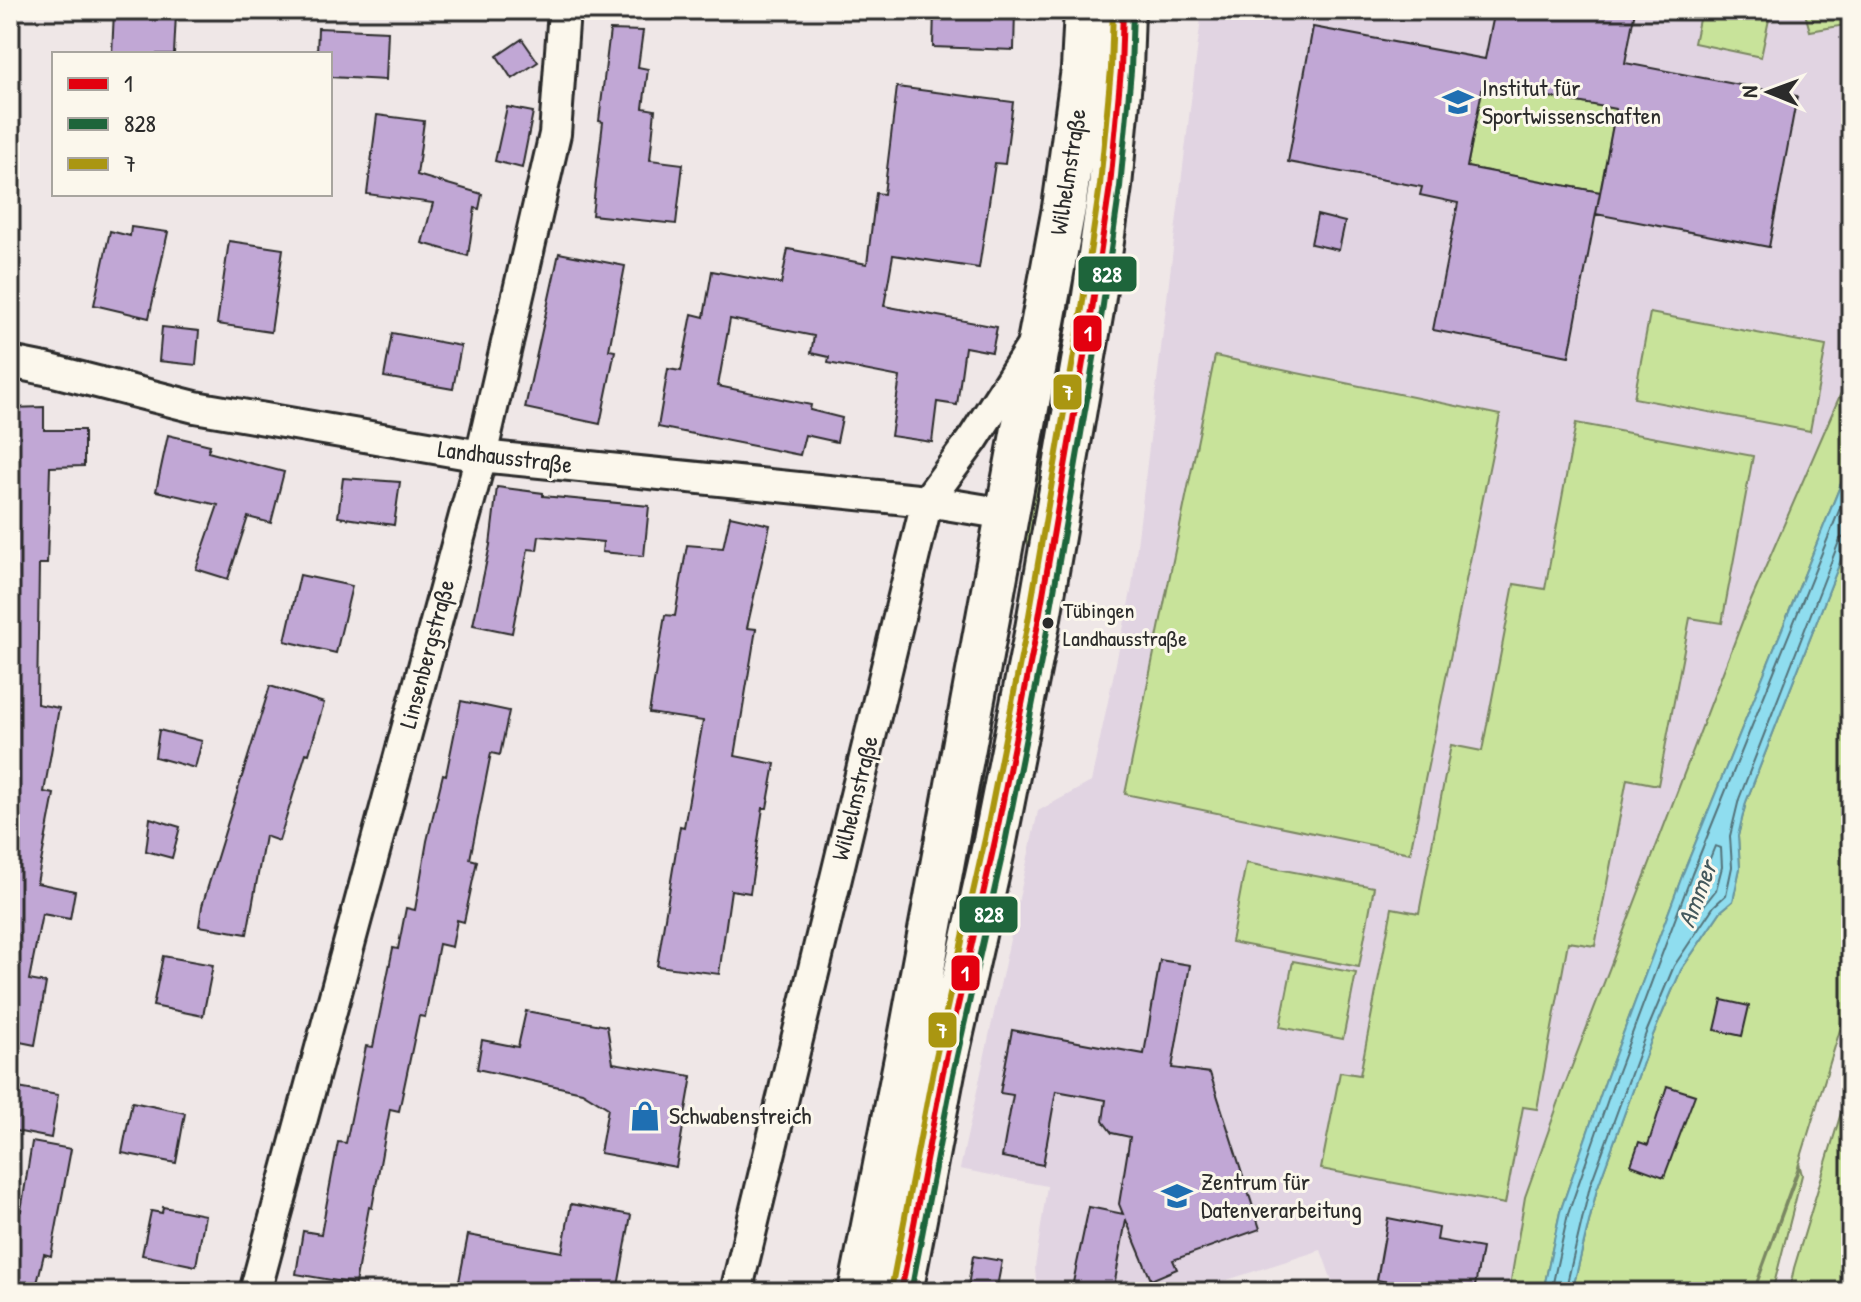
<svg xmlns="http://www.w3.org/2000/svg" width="1861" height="1302" font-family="'Patrick Hand',sans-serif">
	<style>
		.built { fill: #e1d4e2 }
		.green { fill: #c8e39a; stroke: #7a8762; stroke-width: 2 }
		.water { fill: #8fddef; stroke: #6796a1; stroke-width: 2 }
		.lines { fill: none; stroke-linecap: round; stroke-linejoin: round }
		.shore { stroke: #537279; stroke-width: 2 }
		.building { fill: #c1a7d5; stroke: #2b2b2b; stroke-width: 2 }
		.street-casing { stroke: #2b2b2b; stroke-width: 36 }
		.secondary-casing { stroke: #2b2b2b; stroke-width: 48 }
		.street { stroke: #fbf7ec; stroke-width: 30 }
		.secondary { stroke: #fbf7ec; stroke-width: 42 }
		.bus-1-casing { stroke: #fbf7ec; stroke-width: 12 }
		.bus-2-casing { stroke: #fbf7ec; stroke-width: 12 }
		.bus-3-casing { stroke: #fbf7ec; stroke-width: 12 }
		.bus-1 { stroke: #e3000f; stroke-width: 6 }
		.bus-2 { stroke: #1e653b; stroke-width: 6 }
		.bus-3 { stroke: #aa9611; stroke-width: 6 }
		.bus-dot { fill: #2b2b2b; stroke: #fbf7ec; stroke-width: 3 }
		.labels { text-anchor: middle; stroke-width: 6; stroke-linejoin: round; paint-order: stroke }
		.bus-label { font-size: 22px; fill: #2b2b2b; stroke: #fbf7ec; text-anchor: start }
		.poi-label { font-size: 24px; fill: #2b2b2b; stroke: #fbf7ec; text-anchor: start }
		.street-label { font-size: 24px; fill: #2b2b2b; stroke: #fbf7ec }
		.water-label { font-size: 26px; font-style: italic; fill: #44585c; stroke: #fbf7ec }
		.line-badge { stroke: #fbf7ec; stroke-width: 3 }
		.badge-label { font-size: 22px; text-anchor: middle; font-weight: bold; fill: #fff }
	</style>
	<rect width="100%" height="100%" fill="#efe7e7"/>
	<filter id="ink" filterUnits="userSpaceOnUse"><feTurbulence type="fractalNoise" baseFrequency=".0125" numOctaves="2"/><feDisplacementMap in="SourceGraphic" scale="16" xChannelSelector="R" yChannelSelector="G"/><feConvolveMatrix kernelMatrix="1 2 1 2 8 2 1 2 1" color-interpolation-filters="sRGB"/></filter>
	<g filter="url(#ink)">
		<path class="built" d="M1202,10h649v360l-105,242 -182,475 -39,110 -17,95h-172l-15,-42 -116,37 -5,5h-163l-2,-25 12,-81 -87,-17 78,-358 53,-29 41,-195z"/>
		<path class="green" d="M1701,10h70l-10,47 -67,-14z
			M1804,10h47v14l-41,7z
			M1483,85l133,24 -15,83 -134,-25z
			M1650,313l176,33 -16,85 -176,-33z
			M1215,356l285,59 -90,438 -285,-59z
			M1851,370v89l-167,412 -78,208 -46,133 -17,80h-34l16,-95 39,-110 182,-475z
			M1576,423l177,33 -31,167 -32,-5 -32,167 -31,-6 -32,167 -27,-4 -31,167 -14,-2 -18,97 -184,-35 19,-97 20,3 32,-167 27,5 32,-168 31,6 32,-167 31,5z
			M1035,435l20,8 -21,114 -15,-32z
			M1851,534v460l-53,173 -45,125h-181l25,-103 56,-154 28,-65 40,-59 12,-10 7,-33 -2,-32 8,-34z
			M1013,577l3,15 -34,183 -12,110 -52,199z
			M1246,863l128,24 -15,80 -128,-25z
			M1293,961l63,12 -13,66 -63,-12z
			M1851,1080v212h-62l5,-24z
			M1800,1167l2,8 -30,117h-18z"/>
		<path class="water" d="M1851,459v75l-105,268 -8,34 2,32 -7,33 -12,10 -40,59 -28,65 -56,154 -25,103h-29l17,-80 46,-133 78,-208z"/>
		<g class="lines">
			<path class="shore" d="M1715,846l6,2 1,19 -6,23 -21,27 -5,1 -2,-5z
				M1551,1292l17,-78 46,-132 78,-208 159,-393
				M1565,1292l25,-106 56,-153 28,-67 40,-60 12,-11 6,-28 -2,-31 9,-37 101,-260 11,-5"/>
		</g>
		<path class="building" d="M934,10h81l-1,40 -81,-3z
			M1495,10h140l-10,53 172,33 -28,151 -173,-33 20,-105 -133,-24 -16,82 133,25 -31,164 -136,-26 25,-127 -38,-8 2,-8 -134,-25 25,-135 172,32z
			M114,11l62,3 -2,40h-62z
			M318,28l70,3 -2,49 -56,-3v-23h-13z
			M610,30l33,1 -5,36 10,2 -5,39 12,2 -5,50 33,4 -7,60 -84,-9 11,-93 -4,-1z
			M522,39l16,23 -26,17 -15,-23z
			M897,87l116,15 -8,62 -10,-1 -16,105 -86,-13 -9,51 113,21 -5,25 -27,-5 -8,58 -20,-3 -5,40 -41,-6 9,-59 -72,-14 1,-6 -18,-4 3,-17 -84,-17 -12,67 93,19 -1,5 32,8 -5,24 -32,-7 -5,20 -142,-28 10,-58 13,2 11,-57 12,3 8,-46 69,13 7,-35 79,15 9,-71 8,1z
			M507,107l26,5 -11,56 -27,-7z
			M377,115l47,6 -7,54 65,19 -3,15 -4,-1 -7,48 -46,-13 11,-40 -66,-9z
			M1317,215l28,7 -6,28 -28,-6z
			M131,227l37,5 -19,86 -55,-13 16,-74 20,5z
			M229,241l54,8 -12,83 -54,-8z
			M559,253l66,13 -16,84 6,1 -15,73 -75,-16z
			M162,327l37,4 -3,34 -37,-4z
			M392,333l69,13 -8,43 -69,-12z
			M44,407v23h40v36l-34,1 -3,97h-8l-2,140 22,4 -15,84 10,2 -17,89 38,8 -5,28 -28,-5 -13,66 17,3 -11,62 -25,-5v-632z
			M168,435l42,10 -2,7 76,20 -13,51 -23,-6 -20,62 -32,-10 22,-64 -62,-14z
			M343,478l57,4 -6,43 -56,-8z
			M497,487l46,6v3l106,10 -5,50 -42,-4 1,-10 -64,-6 -2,14 -9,-1 -16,84 -39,-8 17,-80z
			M730,516l40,9 -23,103 9,1 -21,127 40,8 -8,44h-4l-13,85 -19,-3 -12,84 -62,-8 23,-140 4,1 19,-106 -54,-8 16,-98 10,1 12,-71 36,3z
			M300,575l52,11 -16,67 -51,-12z
			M270,686l54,17 -15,51 -3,-1 -27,88 -14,-5 -18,98 -48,-8 3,-20z
			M461,701l48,10 -9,44 -9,-2 -21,106 7,2 -13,61 -7,-2 -5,27 -13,-3 -14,73 -6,-1 -20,95 -9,-2 -18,99 -3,-1 -14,77 -59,-10 7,-43 18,3 17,-92 8,1 20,-97 7,1 20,-99 5,1 8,-41 9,2 12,-69 16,-67 3,1z
			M159,730l43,11 -7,27 -40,-11z
			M150,818l30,9 -8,31 -26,-7z
			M163,956l50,9 -10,51 -50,-10z
			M1160,960l30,5 -18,103 38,5 50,156 -87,31 4,9 -26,11 -25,-60 -13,72h-42l18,-85 34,7 -4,-10 11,-67 -18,-4 -9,-12 3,-21 -50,-9 -13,74 -41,-8 11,-62 -13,-2 12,-63 132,24z
			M1722,1000l27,6 -7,30 -27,-6z
			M526,1011l81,15 6,37 79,13 -16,91 -76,-14 8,-45 -26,-16 -105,-23 5,-29 36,7z
			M1667,1086l28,9 -31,82 -33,-12 8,-23 9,3z
			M18,1088l40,7 -7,43 -41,-8z
			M132,1102l53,11 -9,50 -54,-10z
			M32,1142l39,7 -20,107 -7,-2 -9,38h-25v-28l6,-29 -4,-1 4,-25 5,2z
			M571,1204l60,11 -14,77h-160l11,-57 94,17z
			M163,1207l42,8 -9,51 -54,-11 9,-44 11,2z
			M1388,1218l51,10 -2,12 45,8 -8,44h-34l-63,-12z
			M973,1256l29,5 -6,31h-29z"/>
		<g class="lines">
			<g class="street-casing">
				<path id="street" d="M10,362l40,8 145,37 286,49 446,45 79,13
					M255,1292l226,-836 74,-322 9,-124
					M736,1292l191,-791 46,-62 60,-94"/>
			</g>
			<g class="secondary-casing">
				<path id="secondary" d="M860,1292l51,-259 153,-825 19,-139 3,-59
					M901,1292l42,-220 52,-231 42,-212 55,-319 18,-124 11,-116 2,-60"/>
			</g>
			<use href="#street" class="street"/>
			<use href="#secondary" class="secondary"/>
			<g class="bus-1-casing">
				<path id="bus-1" d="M901,1292l42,-220 52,-231 42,-212 55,-319 18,-124 11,-116 2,-60"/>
			</g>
			<g class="bus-2-casing">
				<path id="bus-2" d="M911,1292l42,-218 52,-231 42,-212 55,-319 18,-125 11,-116 2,-61"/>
			</g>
			<g class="bus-3-casing">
				<path id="bus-3" d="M891,1290l42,-220 52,-231 42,-212 55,-319 18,-123 11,-116 2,-59"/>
			</g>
			<use href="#bus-1" class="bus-1"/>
			<use href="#bus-2" class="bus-2"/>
			<use href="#bus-3" class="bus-3"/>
		</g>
	</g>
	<defs>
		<g id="university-bare" transform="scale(2.4)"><path d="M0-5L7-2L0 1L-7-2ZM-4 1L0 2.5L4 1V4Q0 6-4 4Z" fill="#1f6fb2" stroke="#fbf7ec" stroke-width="2.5" paint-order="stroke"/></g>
		<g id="shop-bare" transform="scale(2.4)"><path d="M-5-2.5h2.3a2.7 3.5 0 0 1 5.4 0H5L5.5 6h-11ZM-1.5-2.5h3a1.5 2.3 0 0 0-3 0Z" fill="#1f6fb2" stroke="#fbf7ec" stroke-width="2.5" paint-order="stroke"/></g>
	</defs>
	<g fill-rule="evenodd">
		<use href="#university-bare" x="1458" y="102"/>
		<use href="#shop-bare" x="645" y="1116"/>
		<use href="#university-bare" x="1177" y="1196"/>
	</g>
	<circle class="bus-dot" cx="1048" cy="623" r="7"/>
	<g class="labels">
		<g class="bus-label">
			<text x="1063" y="618">Tübingen<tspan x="1063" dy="28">Landhausstraße</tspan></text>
		</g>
		<g class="poi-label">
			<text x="1482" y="96">Institut für<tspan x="1482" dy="28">Sportwissenschaften</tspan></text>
			<text x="669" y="1124">Schwabenstreich</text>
			<text x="1201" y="1190">Zentrum für<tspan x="1201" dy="28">Datenverarbeitung</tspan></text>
		</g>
		<g class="street-label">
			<text transform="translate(1068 172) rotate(-81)" y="8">Wilhelmstraße</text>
			<text transform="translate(505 457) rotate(7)" y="8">Landhausstraße</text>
			<text transform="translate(427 654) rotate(-75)" y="8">Linsenbergstraße</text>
			<text transform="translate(855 798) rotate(-76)" y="8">Wilhelmstraße</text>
		</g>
		<g class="water-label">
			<text transform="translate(1697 894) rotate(-69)" y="9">Ammer</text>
		</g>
	</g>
	<g class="line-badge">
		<rect x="1077" y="255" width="61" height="38" rx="8" fill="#1e653b"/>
		<rect x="1072" y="314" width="31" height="39" rx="8" fill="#e3000f"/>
		<rect x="1052" y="373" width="31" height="38" rx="8" fill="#aa9611"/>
		<rect x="958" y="895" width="61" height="39" rx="8" fill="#1e653b"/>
		<rect x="950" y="954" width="31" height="38" rx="8" fill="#e3000f"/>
		<rect x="927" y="1011" width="31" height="38" rx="8" fill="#aa9611"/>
	</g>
	<g class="badge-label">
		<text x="1107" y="282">828</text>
		<text x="1088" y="341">1</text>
		<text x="1068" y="400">7</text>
		<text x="989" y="922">828</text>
		<text x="965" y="981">1</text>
		<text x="942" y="1038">7</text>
	</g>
	<rect width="1861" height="1302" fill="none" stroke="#fbf7ec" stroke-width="40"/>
	<rect x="20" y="20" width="1821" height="1262" fill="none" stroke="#2b2b2b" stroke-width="3" filter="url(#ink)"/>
	<rect x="52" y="52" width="280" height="144" fill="#fbf7ec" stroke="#a8a59f" stroke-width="2"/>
	<rect x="68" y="78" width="40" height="12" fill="#e3000f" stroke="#a8a59f" stroke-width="2"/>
	<text x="124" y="92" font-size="24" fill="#2b2b2b">1</text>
	<rect x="68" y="118" width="40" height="12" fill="#1e653b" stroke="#a8a59f" stroke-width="2"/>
	<text x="124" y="132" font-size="24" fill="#2b2b2b">828</text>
	<rect x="68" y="158" width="40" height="12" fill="#aa9611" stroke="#a8a59f" stroke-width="2"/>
	<text x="124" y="172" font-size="24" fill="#2b2b2b">7</text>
	<g transform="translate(1769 92) rotate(271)" stroke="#fbf7ec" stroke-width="6" paint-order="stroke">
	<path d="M0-6L14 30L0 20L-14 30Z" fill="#2b2b2b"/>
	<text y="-12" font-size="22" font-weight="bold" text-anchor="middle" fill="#2b2b2b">N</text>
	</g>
</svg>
